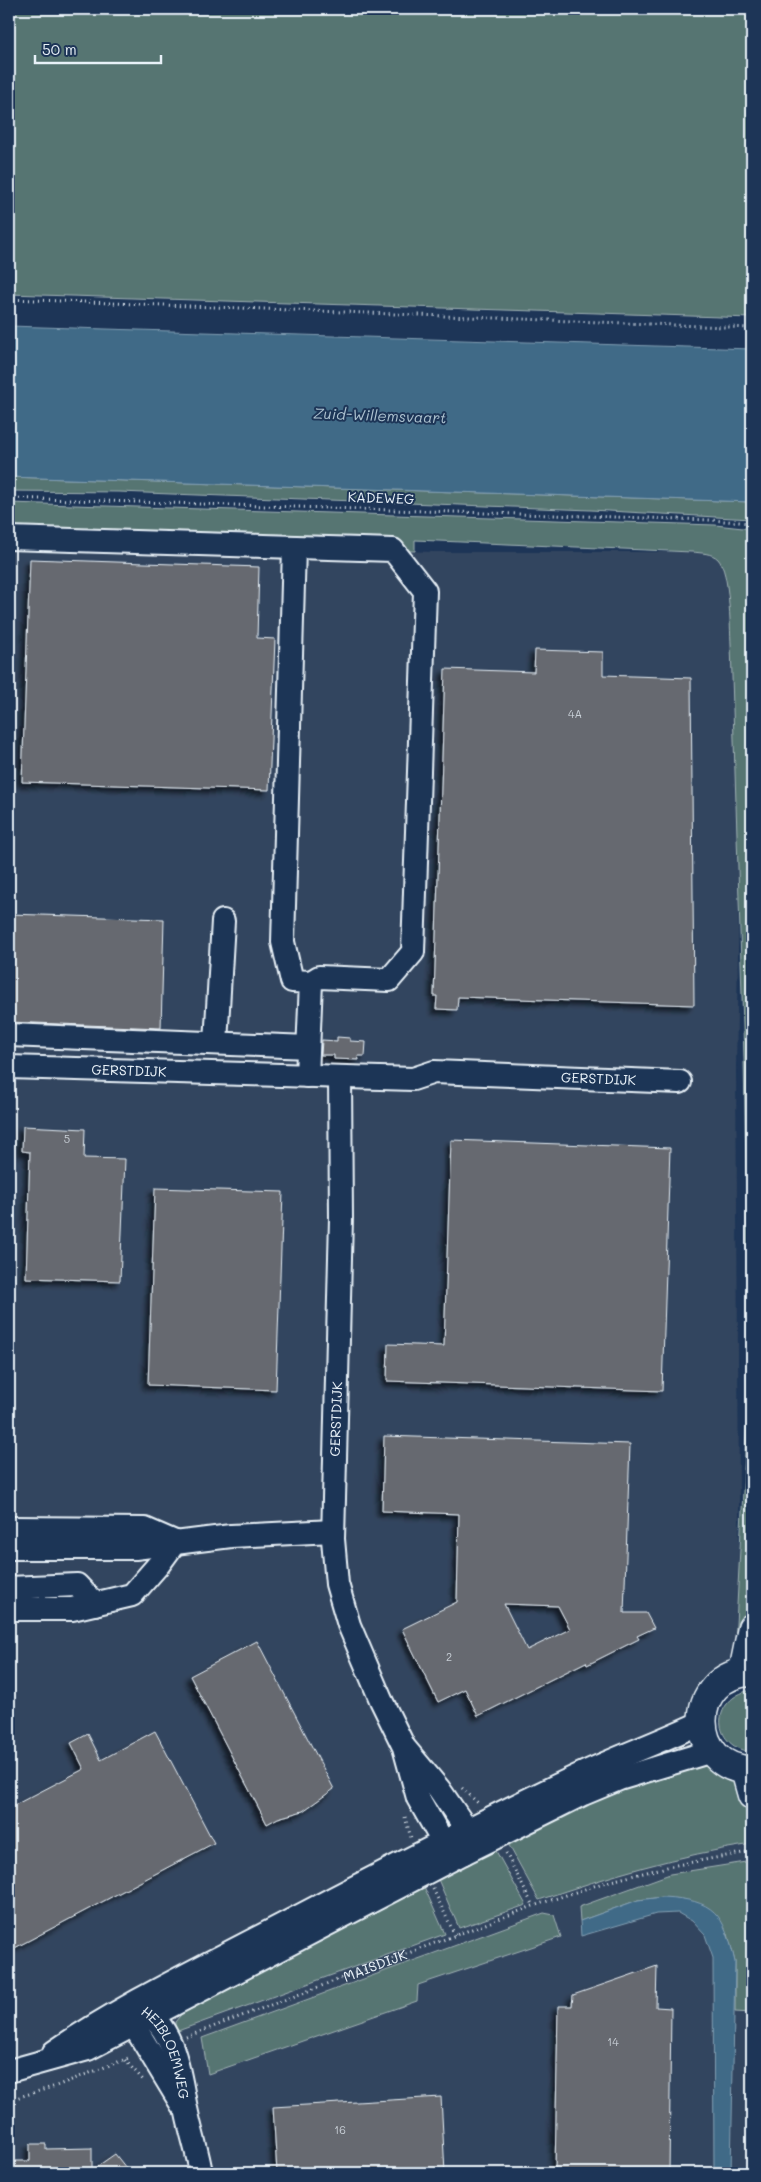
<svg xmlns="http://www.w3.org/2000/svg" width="761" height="2182" font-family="Mali,sans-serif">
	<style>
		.built { fill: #33455e }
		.green { fill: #577472; stroke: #a0b2b5 }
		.water { fill: #406a87; stroke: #83a0b4 }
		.building { fill: #666970; stroke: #e8f1f8; fill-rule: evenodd; filter: url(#shadow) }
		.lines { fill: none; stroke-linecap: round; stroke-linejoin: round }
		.minor-casing { stroke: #e8f1f8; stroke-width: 26 }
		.major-casing { stroke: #e8f1f8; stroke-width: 31 }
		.path { stroke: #e8f1f8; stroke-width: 3; stroke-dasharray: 1 4; stroke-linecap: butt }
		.minor { stroke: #1d3557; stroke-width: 22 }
		.major { stroke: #1d3557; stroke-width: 28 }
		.labels { text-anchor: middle; stroke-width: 4; stroke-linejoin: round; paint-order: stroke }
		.number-label { font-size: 11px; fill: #c8cfd6 }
		.street-label { font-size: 14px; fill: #e8f1f8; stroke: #1d3557 }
		.water-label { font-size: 15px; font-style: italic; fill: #adc2d0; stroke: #1d3557 }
	</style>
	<defs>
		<filter id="shadow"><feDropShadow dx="-4.5" dy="4.5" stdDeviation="2.5" flood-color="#0009"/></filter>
	</defs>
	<rect width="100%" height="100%" fill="#1d3557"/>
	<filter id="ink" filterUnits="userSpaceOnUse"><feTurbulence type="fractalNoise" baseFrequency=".02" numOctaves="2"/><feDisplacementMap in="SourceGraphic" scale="10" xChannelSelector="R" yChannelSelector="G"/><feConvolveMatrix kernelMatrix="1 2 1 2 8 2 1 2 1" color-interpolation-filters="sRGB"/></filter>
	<g filter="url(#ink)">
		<path class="built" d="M9,541l426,11h310l-9,516 4,575 -59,87 71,119 -1,324h-742z"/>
		<path class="green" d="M9,9h743v309l-743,-24z
			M9,477l743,25v17l-161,-9 -472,-18 -110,-1z
			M9,503l706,22 37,4v1044l-11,81 -7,9 13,-248v-187l-3,-169 -13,-415c-1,-18 -1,-72 -13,-85 -6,-6 -17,-6 -26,-7l-277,-12v11l-406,-4z
			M747,1691l5,1v60h-3c-37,-8 -38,-50 -2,-61z
			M699,1761l36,17 14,24 3,42c-74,11 -143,32 -213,56l-34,-62 71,-33z
			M488,1847l8,4 30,54 -67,23 -22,-51z
			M752,1861v152l-17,-1v-50l-7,-28 -65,-37 -25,3 -58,21 -1,-14 91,-33z
			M422,1882l23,52 -270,98v-10l9,-11z
			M544,1913l10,2 7,22 -143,48 -1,16 -209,73 -6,-36z"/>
		<path class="water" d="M9,326l743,23v153l-743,-25z
			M663,1897c52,3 61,16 72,65l-4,211h-17l-1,-215 -8,-23 -13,-14 -14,-8 -22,1 -75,22 -1,-15 58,-21z"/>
		<path class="building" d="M30,559l229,8 -2,71 18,1 -6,151 -247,-8z
			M535,650l68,2v23l88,3 3,327 -236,-8 -1,13 -21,-1 1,-13h-3l11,-327 89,3z
			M9,914l155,5 -3,109 -152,-6z
			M337,1037l13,1v3l16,1 -1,14h-7l1,4 -25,-1v-4h-13l1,-15 15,1z
			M23,1126l62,3 -1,29 41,1 -5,122 -94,-3 4,-126 -8,-1z
			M451,1140l219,8 -8,243 -275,-10 1,-37 56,2z
			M155,1188l128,4 -7,198 -128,-5z
			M384,1436l246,8 -6,169h22l8,15 -17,8 2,3 -52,26 -1,-3 -108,54 -13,-27 -27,13 -36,-73 55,-27 2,-88 -77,-3zM504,1604l54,2 12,23 -43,21z
			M257,1641l77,148 -31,22 -25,7 -11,6 -77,-148z
			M155,1731l59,112 -205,108v-143l75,-39 -13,-26 17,-9 13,26z
			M657,1966l-1,41 15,1 -2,165h-114l3,-167h14l1,-11z
			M441,2097l4,76h-168l-4,-66z
			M30,2144h16v5l46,-1v22l23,-16 15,19h-121v-12h21z"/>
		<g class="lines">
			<g class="minor-casing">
				<g id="minor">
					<path d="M9,538l384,12 32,41 -12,361 -24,28 -70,-3 -8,5"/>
					<path d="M294,547l-11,395 9,39 19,1 -4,94"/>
					<path d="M9,1035l299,12"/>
					<path d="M216,1043l7,-122"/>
					<path id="s2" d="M9,1067l404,12 21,-7 246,10"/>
					<path d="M340,1077l1,141 -8,321 4,45 12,41 32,75 23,47 14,51 25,44 21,11 3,-23 -28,-41 -35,-42"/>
					<path d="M9,1528l136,1 30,13"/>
					<path d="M9,1548h126l96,-12 102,-5"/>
					<path d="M9,1588l68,-3 18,19"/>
					<path d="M9,1609h63l60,-14 27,-31 16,-22"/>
					<path id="s3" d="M140,2008c37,20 39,69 47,105 4,20 11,40 14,60"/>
					<path d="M133,2010v14l49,81"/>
					<path d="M54,2052c64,-44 136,-79 205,-115 104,-54 208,-109 314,-159 42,-20 87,-36 129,-56"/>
					<path d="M9,2071l79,-22 376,-196 119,-59 36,-15 93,-28"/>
				</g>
			</g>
			<g class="major-casing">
				<path id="major" d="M743,1672l9,-44
					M752,1672c-67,1 -65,98 0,98
					M745,1770l7,25"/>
			</g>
			<g class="path">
				<path d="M9,299l743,29"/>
				<path d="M9,498l702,22 41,3"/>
				<path d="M462,1788l17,16"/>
				<path d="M405,1817l6,21"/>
				<path d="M506,1853l27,53"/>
				<path d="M433,1889l22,46"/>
				<path id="s1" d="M186,2037l347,-131 70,-23 68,-17 77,-14"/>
				<path d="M125,2060l19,21"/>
				<path d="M9,2100l47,-14 75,-29"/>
			</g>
			<use href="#minor" class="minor"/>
			<use href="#major" class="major"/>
		</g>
	</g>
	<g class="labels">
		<g class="number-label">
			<text x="575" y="718">4A</text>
			<text x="67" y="1143">5</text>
			<text x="449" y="1661">2</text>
			<text x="613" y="2046">14</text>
			<text x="340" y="2134">16</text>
		</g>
		<g class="street-label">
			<text transform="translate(381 498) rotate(2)" y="5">KADEWEG</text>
			<text dy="5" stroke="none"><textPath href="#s2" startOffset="120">GERSTDIJK</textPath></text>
			<text dy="5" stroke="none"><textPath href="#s2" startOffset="591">GERSTDIJK</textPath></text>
			<text transform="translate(336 1419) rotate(-88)" y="5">GERSTDIJK</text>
			<text dy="5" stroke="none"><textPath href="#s1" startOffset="202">MAISDIJK</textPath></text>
			<text dy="5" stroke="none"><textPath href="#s3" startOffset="54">HEIBLOEMWEG</textPath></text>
		</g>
		<g class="water-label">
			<text transform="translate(380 416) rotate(2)" y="5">Zuid-Willemsvaart</text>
		</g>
	</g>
	<rect width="761" height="2182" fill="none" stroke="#1d3557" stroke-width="30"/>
	<rect x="15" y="15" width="731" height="2152" fill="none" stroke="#e8f1f8" stroke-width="2" filter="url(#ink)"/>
	<path d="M35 55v8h126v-8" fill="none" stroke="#e8f1f8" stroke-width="2.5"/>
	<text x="42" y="55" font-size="15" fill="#e8f1f8" stroke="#1d3557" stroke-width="4" paint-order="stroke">50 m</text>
</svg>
